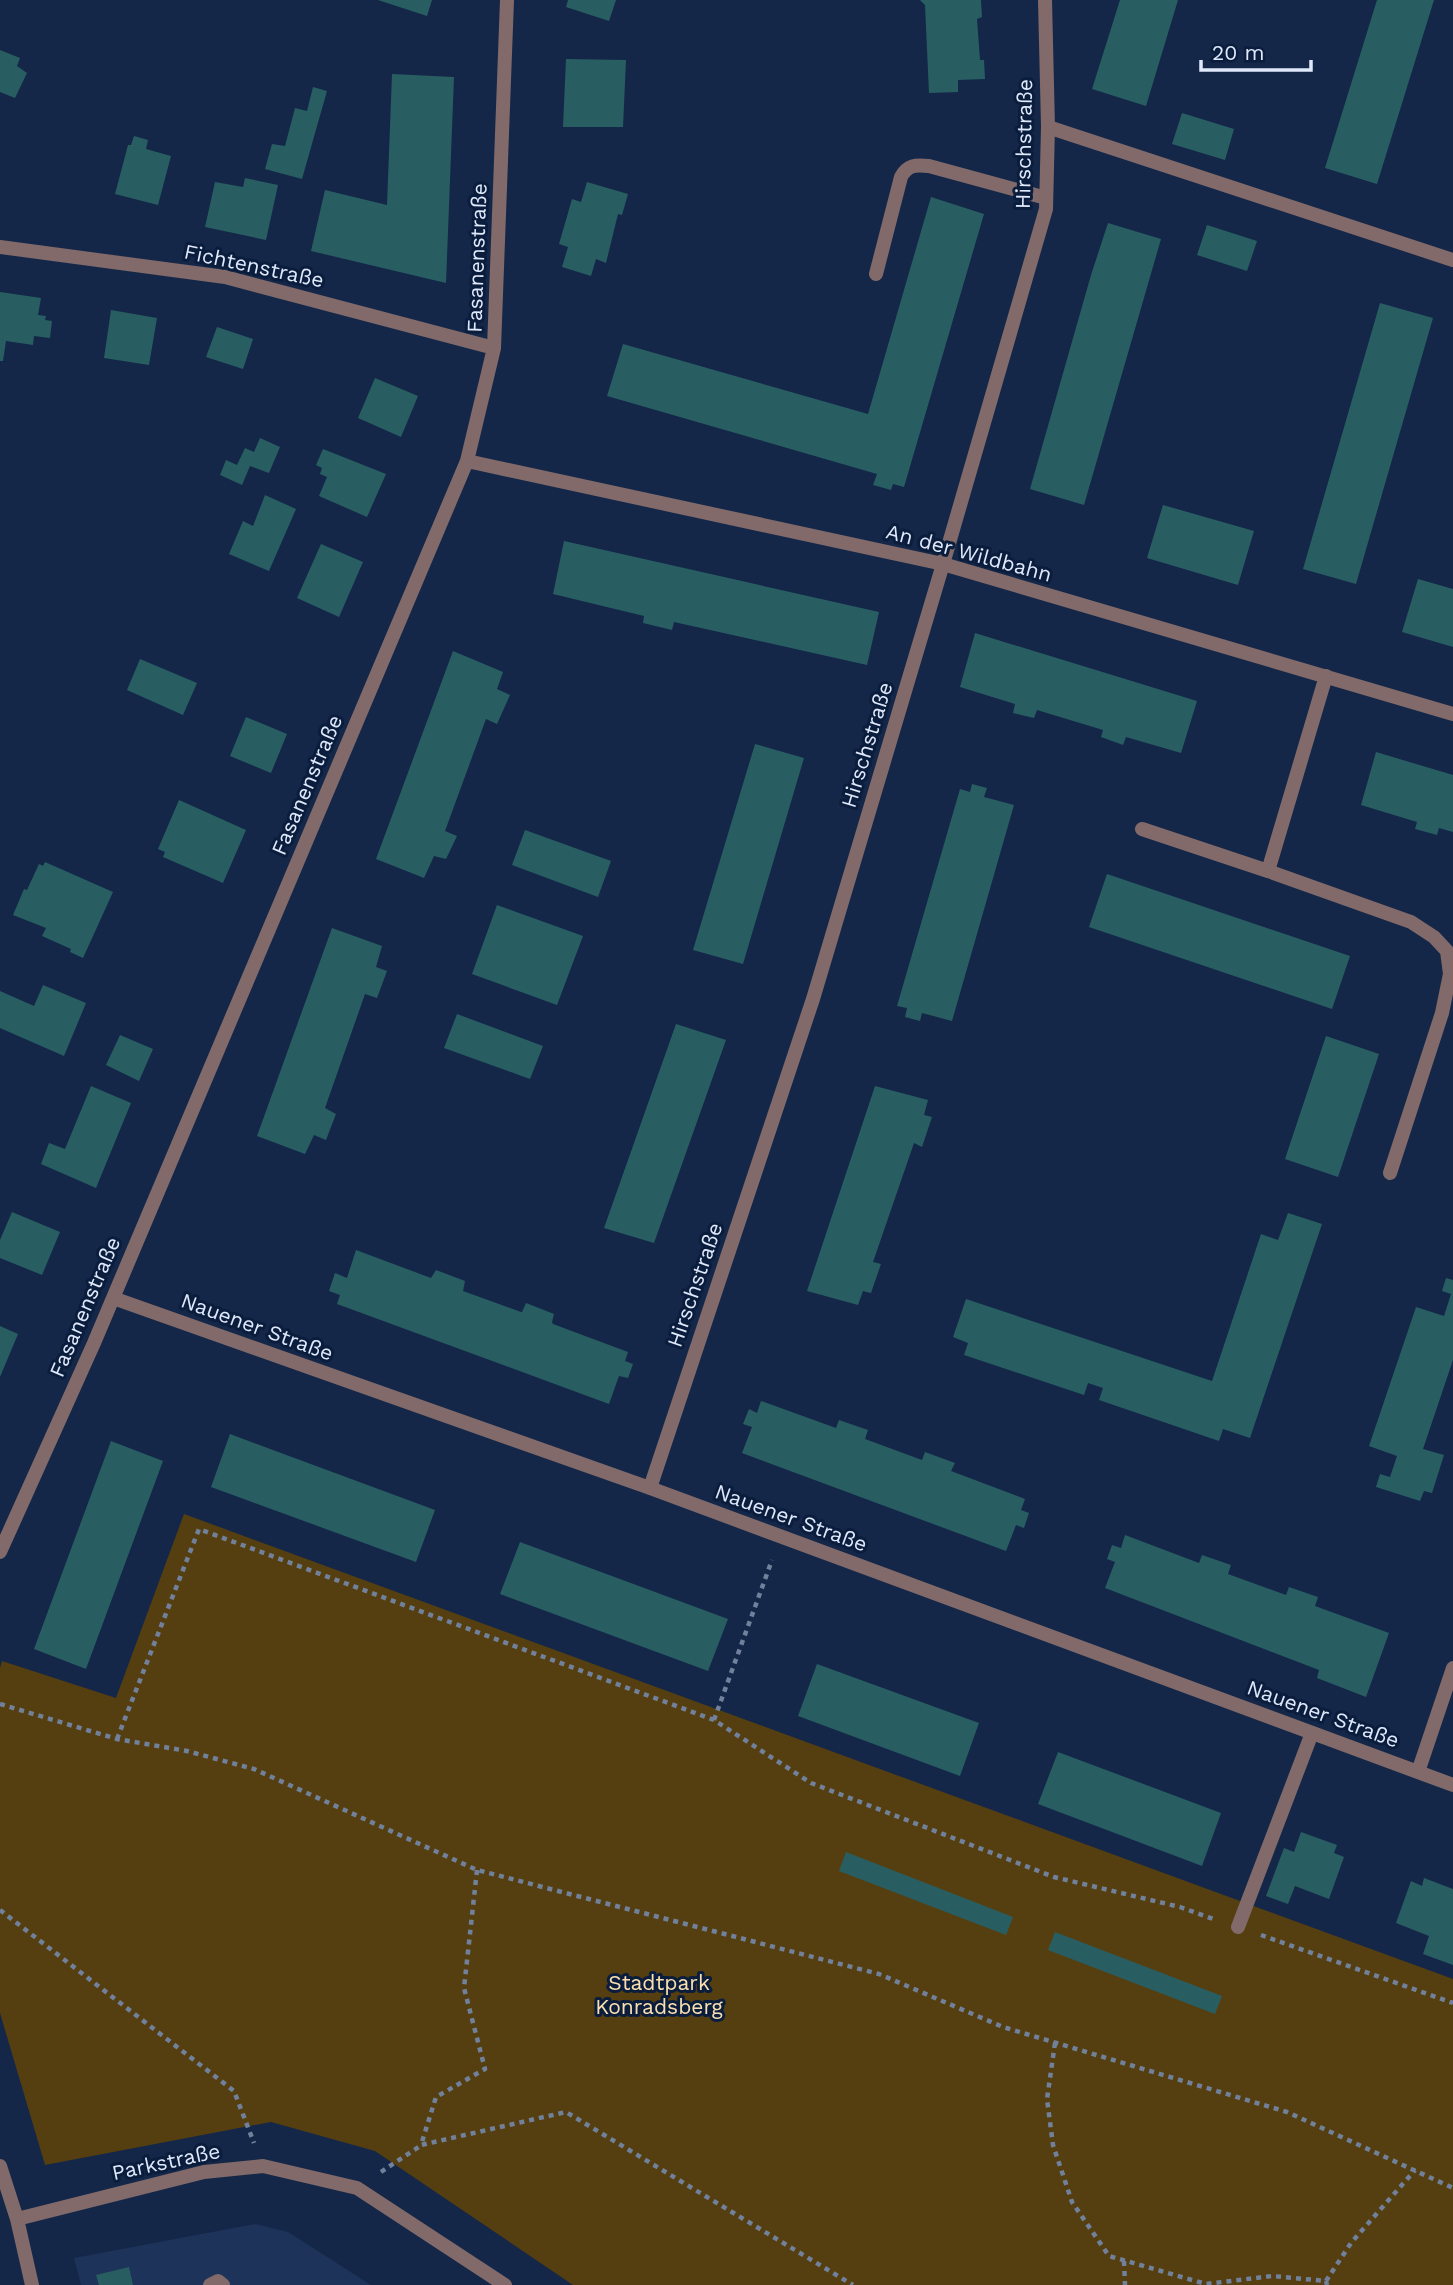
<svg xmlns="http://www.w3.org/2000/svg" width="1453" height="2285" font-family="'Work Sans',sans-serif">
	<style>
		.built { fill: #1d3359 }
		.green { fill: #553f11 }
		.building { fill: #285e62 }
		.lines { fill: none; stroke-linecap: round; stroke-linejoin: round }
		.path { stroke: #72819b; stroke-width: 4.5; stroke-dasharray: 5 5; stroke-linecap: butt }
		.service { stroke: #816a69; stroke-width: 14 }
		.minor { stroke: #816a69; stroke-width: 14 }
		.labels { text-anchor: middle; stroke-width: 6; stroke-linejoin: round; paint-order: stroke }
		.street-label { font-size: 21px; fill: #dfe9fb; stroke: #0b1d3d }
		.park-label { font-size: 21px; fill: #fbe0af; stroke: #0b1d3d }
	</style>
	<rect width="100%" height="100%" fill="#142748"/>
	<path class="built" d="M255,2224l33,8 83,53h-290l-7,-27z"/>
	<path class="green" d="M184,1514l1269,465v306h-880l-198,-134 -104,-29 -226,43 -45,-152v-345l2,-7 114,37z"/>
	<path class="building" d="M378,0h54l-5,16z
		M568,0h48l-7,21 -43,-14z
		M920,0h61l1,17 -5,2 3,41h4l1,19 -27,1v12l-29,1 -4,-88z
		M1120,0h58l-32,106 -54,-17z
		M1377,0h57l-57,184 -52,-16z
		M0,50l20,8 -3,8 10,7 -12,25 -15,-6z
		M566,59l60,1 -3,67h-60z
		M392,74l62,3 -8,206 -135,-32 14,-61 62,15z
		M313,87l14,4 -25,88 -37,-10 7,-25 13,2 10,-38 12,3z
		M1182,113l52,16 -9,31 -53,-16z
		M134,136l14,4 -2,9 25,7 -13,49 -43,-11 13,-49h3z
		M245,178l33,7 -12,55 -61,-13 10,-45 28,5z
		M587,182l41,12 -6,21 -4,-1 -12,49 -10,-4 -5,17 -29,-9 6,-20 -9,-3 13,-45 9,3z
		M931,197l53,17 -80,273 -11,-3 -2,6 -18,-5 4,-11 -270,-78 16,-52 245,70z
		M1108,223l53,16 -77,266 -54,-16 61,-214z
		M1207,225l50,16 -10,30 -50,-16z
		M0,292l41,6 -3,17 8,1 -1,4 7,1 -2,17 -16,-2 -1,9 -27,-4 -3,20h-3z
		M1380,303l53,15 -77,266 -53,-15z
		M111,310l46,8 -8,47 -45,-7z
		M217,327l36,12 -10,30 -37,-12z
		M375,378l43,18 -17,41 -43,-19z
		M260,438l20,9 -11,26 -19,-7 -8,19 -22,-10 6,-15 11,5 8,-17 9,4z
		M323,449l63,25 -19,43 -48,-21 8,-19 -7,-3 2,-6 -6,-3z
		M265,495l31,14 -27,62 -40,-17 14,-33 10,5z
		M1163,505l91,26 -16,54 -91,-27z
		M564,541l315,71 -12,53 -193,-43 -2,8 -29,-7 1,-7 -91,-22z
		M321,544l42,18 -24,55 -42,-19z
		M1418,579l35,10v58l-51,-15z
		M975,633l222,68 -16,52 -55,-16 -3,8 -22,-8 2,-7 -66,-20 -3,8 -21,-5 2,-9 -55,-17z
		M453,651l50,21 -6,17 13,6 -13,29 -11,-5 -41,112 12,5 -11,23 -12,-3 -10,22 -48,-19z
		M140,659l57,24 -14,32 -56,-25z
		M246,717l41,17 -16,39 -41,-17z
		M755,744l49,14 -61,206 -50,-14z
		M1376,752l77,23v57l-14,-4 -2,7 -22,-6 2,-7 -56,-17z
		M972,784l15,4 -3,9 30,8 -62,216 -30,-8 -2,8 -15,-4 2,-9 -10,-2 63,-217 10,3z
		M179,800l67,30 -23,53 -60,-26 2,-5 -7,-3z
		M525,830l86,31 -13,36 -86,-32z
		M45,862l68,30 -30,66 -13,-6 1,-3 -29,-13 4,-8 -33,-13 11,-26 3,1 12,-26 4,2z
		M1107,874l243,82 -18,53 -243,-82z
		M497,905l86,31 -26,69 -85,-31z
		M332,928l50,18 -6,21 11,4 -10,27 -12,-4 -40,114 11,6 -10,26 -12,-5 -9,19 -48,-18z
		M43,985l43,18 -22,53 -64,-28v-37l34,15z
		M457,1014l86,32 -13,33 -86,-31z
		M676,1024l50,16 -72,203 -50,-15z
		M120,1035l33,14 -14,32 -33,-16z
		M1326,1036l53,18 -41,123 -53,-18z
		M91,1086l40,17 -35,85 -55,-24 8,-21 16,6z
		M875,1086l53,14 -4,15 8,2 -10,30 -8,-4 -41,119 8,2 -10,29 -8,-2 -5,14 -51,-14z
		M12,1212l48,20 -18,43 -42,-17v-18z
		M1288,1213l34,11 -72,214 -27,-9 -4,12 -120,-41 4,-12 -15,-5 -4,12 -120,-40 4,-12 -15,-6 13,-38 246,82 49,-147 17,6z
		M356,1250l75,28 5,-8 29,11 -2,10 58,21h1l4,-9 28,11 -2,8 1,2 75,28 -3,9 8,3 -5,14 -9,-2 -10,28 -272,-100 3,-9 -11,-4 6,-18 12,5z
		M1446,1278l7,2v80l-30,89 21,6 -12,38 -8,-2 -4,10 -44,-14 4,-13 10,3 7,-21 -28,-10 47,-139 28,9 7,-22 -9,-3z
		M0,1326l18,8 -18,43z
		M761,1401l75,27 3,-8 29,10 -3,9 57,21 3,-8 30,11 -4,8 74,28 -4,11 8,3 -5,15 -8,-3 -10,26 -264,-98 10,-26 -9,-3 6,-15 8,4z
		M230,1434l205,76 -19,52 -205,-75z
		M111,1441l52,20 -77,208 -52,-20z
		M1125,1535l74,28 3,-8 29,10 -3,9 58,21 3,-8 29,10 -3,9 74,27 -23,64 -49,-19 2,-8 -214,-82 10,-26 -8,-3 5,-14 9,3z
		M520,1542l208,77 -20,52 -208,-77z
		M817,1664l162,59 -19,53 -162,-60z
		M1058,1752l163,61 -19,53 -164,-62z
		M1301,1832l36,13 -3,8 10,4 -15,42 -34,-13 -7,18 -22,-8 18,-48 10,4z
		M846,1852l167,65 -7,18 -167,-64z
		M1424,1878l29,11v76l-30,-11 6,-18 -33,-13 15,-42 11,5z
		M1055,1932l167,64 -7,18 -167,-64z
		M129,2267l4,18h-34l-3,-10z"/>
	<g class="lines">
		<path class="path" d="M0,1704l117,35 70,12 67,18 223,101 402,104 124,53 284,85 166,76
			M714,1720l58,-160
			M117,1739l82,-210 515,191 97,63 243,94 126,30 36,13
			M477,1870l-13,118 21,81 -49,28 -15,48 145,-33 287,173
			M0,1910l234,181 20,52
			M1261,1935l192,68
			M1055,2043l-8,56 6,46 19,57 37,54 97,28 66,-8 54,5 1,4
			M381,2172l39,-26
			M1124,2261l1,24
			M1326,2281l25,-38 64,-73"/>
		<path class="service" d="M1048,127l405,133
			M876,274l25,-97c7,-13 15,-12 28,-11l117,32
			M1326,676l-58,195 143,51 23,15 13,14 3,23 -8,39 -52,160
			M1142,829l126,42
			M1238,1927l74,-194
			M210,2285l8,-4 5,4"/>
		<path class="minor" d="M0,247l225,30 269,71
			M467,461l476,103 510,150
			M113,1298l537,190 803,297
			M650,1488l163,-489 130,-435 103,-355 2,-82 -3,-127
			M0,1552l94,-209 373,-882 27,-113 13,-348
			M1418,1772l35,-104
			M0,2166l17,53 15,66
			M17,2219l187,-47 59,-6 94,22 148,97"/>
	</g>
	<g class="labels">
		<g class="street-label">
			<text transform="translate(1024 144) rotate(-89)" y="7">Hirschstraße</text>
			<text transform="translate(477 258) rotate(-88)" y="7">Fasanenstraße</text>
			<text transform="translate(254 266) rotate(12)" y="7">Fichtenstraße</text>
			<text transform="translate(969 553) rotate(15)" y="7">An der Wildbahn</text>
			<text transform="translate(867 745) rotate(-73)" y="7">Hirschstraße</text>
			<text transform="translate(307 785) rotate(-67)" y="7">Fasanenstraße</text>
			<text transform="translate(695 1285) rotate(-71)" y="7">Hirschstraße</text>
			<text transform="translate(85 1307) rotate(-67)" y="7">Fasanenstraße</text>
			<text transform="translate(257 1327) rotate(20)" y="7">Nauener Straße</text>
			<text transform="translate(791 1518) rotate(20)" y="7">Nauener Straße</text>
			<text transform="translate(1323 1714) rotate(20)" y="7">Nauener Straße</text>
			<text transform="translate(166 2162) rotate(-12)" y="7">Parkstraße</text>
		</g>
		<g class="park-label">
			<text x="659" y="1990">Stadtpark<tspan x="659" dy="24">Konradsberg</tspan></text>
		</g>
	</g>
	<path d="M1201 60v10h110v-10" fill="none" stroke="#dfe9fb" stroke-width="3.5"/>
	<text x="1212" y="60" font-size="21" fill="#dfe9fb" stroke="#0b1d3d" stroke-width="5" paint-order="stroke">20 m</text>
</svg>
